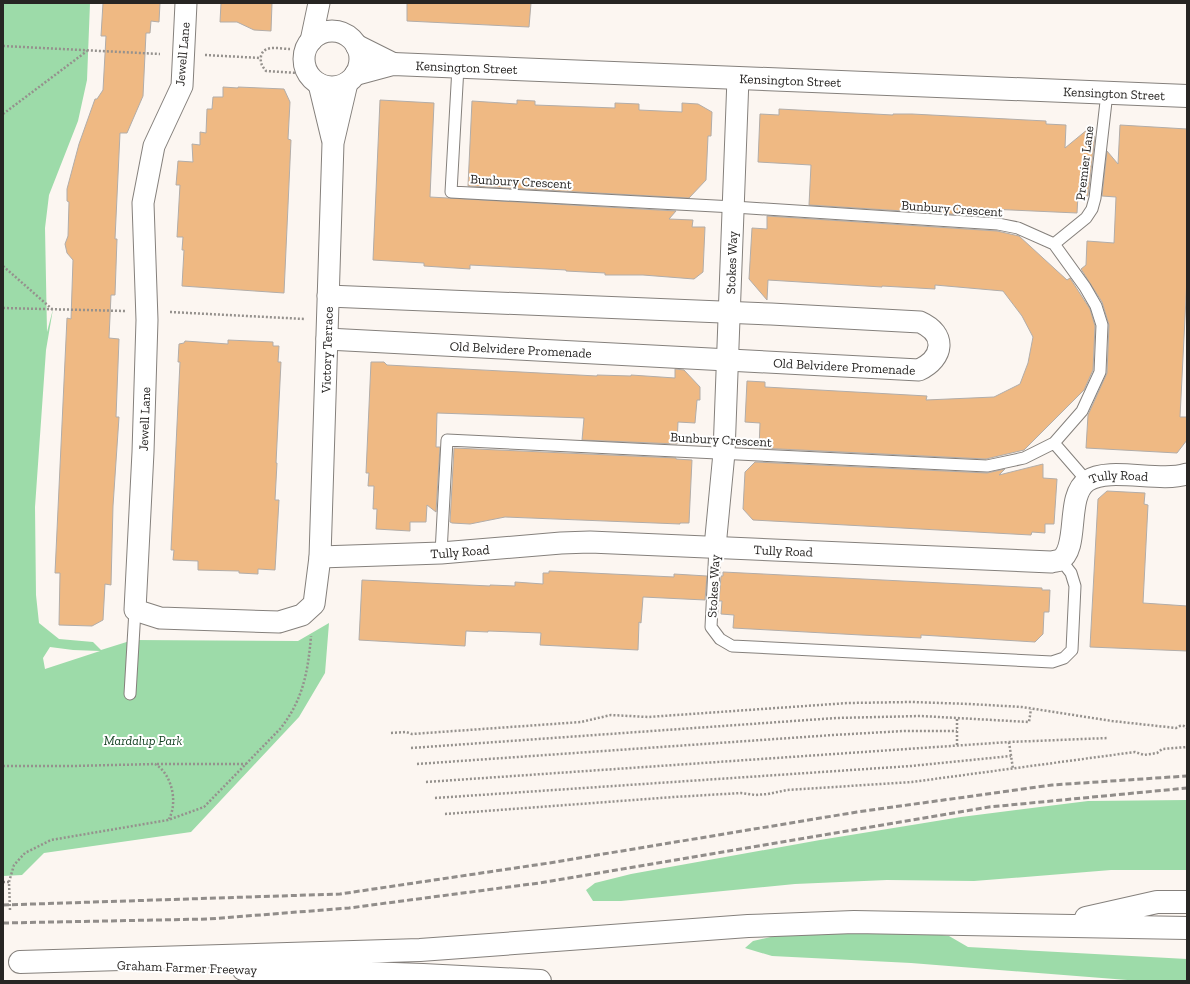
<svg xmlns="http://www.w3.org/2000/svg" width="1190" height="984" font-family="'Zilla Slab',serif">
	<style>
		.green { fill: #9ddba9; fill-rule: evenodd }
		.building { fill: #efb983; stroke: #b2ada9 }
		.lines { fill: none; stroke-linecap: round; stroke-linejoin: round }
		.lane-casing { stroke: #85807c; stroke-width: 13 }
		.street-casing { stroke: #85807c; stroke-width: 23 }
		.secondary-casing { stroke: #85807c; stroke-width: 24 }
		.highway-casing { stroke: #85807c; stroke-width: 24 }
		.path { stroke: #95918d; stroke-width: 2.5; stroke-dasharray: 2 2; stroke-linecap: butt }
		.lane { stroke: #fff; stroke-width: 11 }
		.street { stroke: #fff; stroke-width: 21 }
		.secondary { stroke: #fff; stroke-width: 22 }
		.highway { stroke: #fff; stroke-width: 22 }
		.rail { stroke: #918d8a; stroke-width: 3; stroke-dasharray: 6 3; stroke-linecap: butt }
		.labels { text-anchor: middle; stroke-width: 4; stroke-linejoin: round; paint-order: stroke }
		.street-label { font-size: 13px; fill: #272523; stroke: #fff }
		.park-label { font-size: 13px; font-style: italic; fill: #113f1f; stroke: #fff }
	</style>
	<rect width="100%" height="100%" fill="#fcf6f1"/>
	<path class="green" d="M3,3h87l-3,77 -9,41 -29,74 -4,33 2,104 6,-23 -7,41 -11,157 1,88 3,28 20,16 34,3 8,8 32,-10 165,1 31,-18 -4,50 -26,44 -108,115 -147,21 -22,22 -19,1zM50,647l23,3 27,1 -55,18 -2,-11z
		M1187,800v70h-76l-137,11 -87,-1 -92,4 -174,17h-28l-7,-11 9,-7 36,-9 189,-34 141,-23 127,-16z
		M848,929l80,4 21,3 19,11 219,12v22h-47l-229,-18 -139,-7 -27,-8 8,-7 22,-5z"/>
	<path class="building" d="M103,3h57l-1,19 -8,-1 -1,12h-4l-3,63 -16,37h-7l-5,106h2l-2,56h-4l-2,43 10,1 -3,78h3l-6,89 -2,79 -6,-1 -2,36 -11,6 -33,-1 1,-52h-5l12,-255 4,1 2,-59 -6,-7 -2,-9 3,-8 1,-34 -2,-1v-12l12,-45 16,-45h2l6,-9 3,-54h-5z
		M221,3h51l-1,28 -17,-1 -17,-8h-17z
		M407,3h124l-2,24 -122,-6z
		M223,87l15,1v-1l46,2 6,13 -2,37 3,1 -7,153 -102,-7 2,-36h-2l1,-13h-6l3,-52h-4l2,-24 15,1 -1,-18 8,1v-13l6,1 1,-24h5l1,-12h10z
		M380,100l54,3 -4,94 246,14 -7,8 24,1 -1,7h13l-2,45 -9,7 -51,-4h-38v-2l-39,-2v-1l-96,-5v4l-46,-3v-3l-51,-3z
		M517,100l18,1v4l80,3v-5l24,1v6l43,2v-9l16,1 14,8 -1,24h-3l-2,44 -17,18 -221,-12 4,-85 45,3z
		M779,109l114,6v-1h19l134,7v3l20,1 -1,23 23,-19 7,8 -7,59 -10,-1 -1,18 -88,-4 9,8 -189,-12 2,-40 -53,-3 2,-48 19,1z
		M1120,125l67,4v149l-7,139h7v23l-10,13 -91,-5 2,-33 19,-42 2,-48 -7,-23 -21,-33 5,-4 1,-24 27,2 2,-46 -14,-1 5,-45 11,13z
		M767,216l230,15 22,5 48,44 3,-2 20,31 5,17 -2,44 -9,20 -60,60 -38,9 -227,-11 1,-25 -15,-1 2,-41 18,1v5l162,9 -1,4 68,-3 26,-13 8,-21 5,-26 -11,-21 -19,-25 -68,-6v4l-53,-3v1l-114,-7 -1,20 -18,-21 3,-51 15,1z
		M228,340l45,2v4h6l-1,16h3l-5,101h1l-2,37h4l-4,70 -17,-1v5l-19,-1v-2l-41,-1v-9l-25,-1 1,-10h-3l9,-188h-2l1,-18 5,-1 1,-2 43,3z
		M371,362h13l3,3 210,11v-1l34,1v-1l44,3v-9l9,1 16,17v13h-3l-2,23 -17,-1 -1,22 -95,-4 2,-22 -147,-5 -1,34h4l-4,65 -9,-7 -1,17h-16v9l-34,-2 1,-20h-4l1,-23h-6l1,-13h-3z
		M454,448l222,10v1l16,1 -3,63h-9v1l-175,-7 -35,7 -18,-1 -2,-1z
		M755,462l232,11 18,-4 -6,6 44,-11v14l14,1 -3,45h-9v9l-13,-1 -1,3 -278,-15 -10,-11 2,-37z
		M1107,491l38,2 -1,11 4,1 -5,98 44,3v45l-97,-4 8,-148z
		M549,571l125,6v-3l33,2 -2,24 -62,-3 -2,26 -2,-1 -1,28 -98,-5 1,-12 -53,-2v1l-22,-1 -1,15 -106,-6 3,-60 128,6v-1l25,1v-4l28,2v-11h6z
		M723,572l319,16v2h8l-1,22h-5l-1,22 -8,8 -114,-7v3l-60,-3 -128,-7 1,-13 -13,-1 1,-13h-3l2,-25h2z"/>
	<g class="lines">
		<g class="lane-casing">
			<path id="lane" d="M1054,244l32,-26 6,-9 3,-11 12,-105
				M1054,443l33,38
				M715,547l-4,80 9,12 12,7 320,16 12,-4 8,-8 3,-64 -4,-13 -10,-13
				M441,553l6,-113 540,26 37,-8 30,-15 28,-32 18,-39 2,-47 -6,-19 -11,-19 -31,-43 -36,-16 -20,-4 -264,-17 -283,-15 7,-125
				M130,694l5,-84"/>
		</g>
		<g class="street-casing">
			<g id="street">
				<path id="s1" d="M186,3l-4,83 -28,60 -11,57 4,117 -4,132 -8,158 25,8 119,4 23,-7 12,-11 6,-47 13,-414 14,-60"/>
				<circle cx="332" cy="59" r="28"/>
				<path d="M311,41l8,-38"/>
				<path d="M319,84l13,54"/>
				<path id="s2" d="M327,339l592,31c25,-12 28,-36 1,-48l-149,-8 -443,-18"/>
				<path id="s3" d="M715,547l9,-94 14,-375"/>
				<path id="s4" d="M320,557l121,-4 120,-10 29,-1 461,20c3,-1 7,-1 9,-2 20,-11 5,-64 27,-79 22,-15 72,2 100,-7"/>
			</g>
		</g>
		<g class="secondary-casing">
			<g id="secondary">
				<path d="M357,46l36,18"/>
				<path id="s5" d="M356,74l37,-10 794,32"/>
			</g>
		</g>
		<g class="highway-casing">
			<path id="highway" d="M1086,918l71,-16h30
				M20,962l400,-12 328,-24 106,-4 333,6
				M243,969l180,6 117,6"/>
		</g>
		<path class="path" d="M3,46l157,8
			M290,49c-10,0 -26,-5 -29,7 -1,7 1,10 5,15l33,2
			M205,55l56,3
			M3,114l84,-63
			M3,266l49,43
			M3,308l122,3
			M170,312l135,7
			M391,733l15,-1 6,2 169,-12 30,-7 37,2 200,-14 64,-1 58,2 52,3 90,14 64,7c4,-3 8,-3 11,0
			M1009,742l4,27
			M957,745v-28
			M411,748l425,-30 85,-2 108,6 2,-13
			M157,764h89
			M417,764l416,-29 71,-4h53
			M3,766h69l83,-2c17,10 23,38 14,55
			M426,782l583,-40 99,-4
			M435,798l476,-32 100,-10
			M445,814l229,-17 67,-4 14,2 13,-1 19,-4 125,-8 223,-30 9,3 13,-2 5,-4 25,-2
			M3,882h6
			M10,910l-1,-28 5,-17 11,-12 26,-13 117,-20 36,-13 76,-78c23,-29 28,-57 31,-93"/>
		<use href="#lane" class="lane"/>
		<use href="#street" class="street"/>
		<use href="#secondary" class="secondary"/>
		<use href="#highway" class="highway"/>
		<path class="rail" d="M3,905l337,-11 209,-31 308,-51 195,-27 135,-9
			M3,923l205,-4 141,-11 190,-25 450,-76 198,-19"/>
	</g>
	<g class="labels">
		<g class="street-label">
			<text transform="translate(182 54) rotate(-85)" y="5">Jewell Lane</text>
			<text dy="5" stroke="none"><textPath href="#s5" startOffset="112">Kensington Street</textPath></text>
			<text dy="5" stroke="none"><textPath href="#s5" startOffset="436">Kensington Street</textPath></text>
			<text dy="5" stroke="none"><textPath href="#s5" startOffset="760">Kensington Street</textPath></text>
			<text transform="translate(1084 163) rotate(-83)" y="5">Premier Lane</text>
			<text transform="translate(521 181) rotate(3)" y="5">Bunbury Crescent</text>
			<text transform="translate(952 208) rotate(4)" y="5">Bunbury Crescent</text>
			<text dy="5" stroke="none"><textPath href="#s3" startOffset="285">Stokes Way</textPath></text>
			<text dy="5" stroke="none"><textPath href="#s1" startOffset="1055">Victory Terrace</textPath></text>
			<text dy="5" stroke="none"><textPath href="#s2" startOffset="194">Old Belvidere Promenade</textPath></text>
			<text dy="5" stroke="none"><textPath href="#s2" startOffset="518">Old Belvidere Promenade</textPath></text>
			<text transform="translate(144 419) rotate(-88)" y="5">Jewell Lane</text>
			<text transform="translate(721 439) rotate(3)" y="5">Bunbury Crescent</text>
			<text dy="5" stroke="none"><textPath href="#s4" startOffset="860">Tully Road</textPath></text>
			<text dy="5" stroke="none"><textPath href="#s4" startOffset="464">Tully Road</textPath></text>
			<text dy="5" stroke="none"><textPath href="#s4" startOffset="140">Tully Road</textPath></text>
			<text transform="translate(713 586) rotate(-87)" y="5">Stokes Way</text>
			<text transform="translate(187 967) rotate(2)" y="5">Graham Farmer Freeway</text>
		</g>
		<g class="park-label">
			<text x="143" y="745">Mardalup Park</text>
		</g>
	</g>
	<rect width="1190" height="984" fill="none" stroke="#272523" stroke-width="8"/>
</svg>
